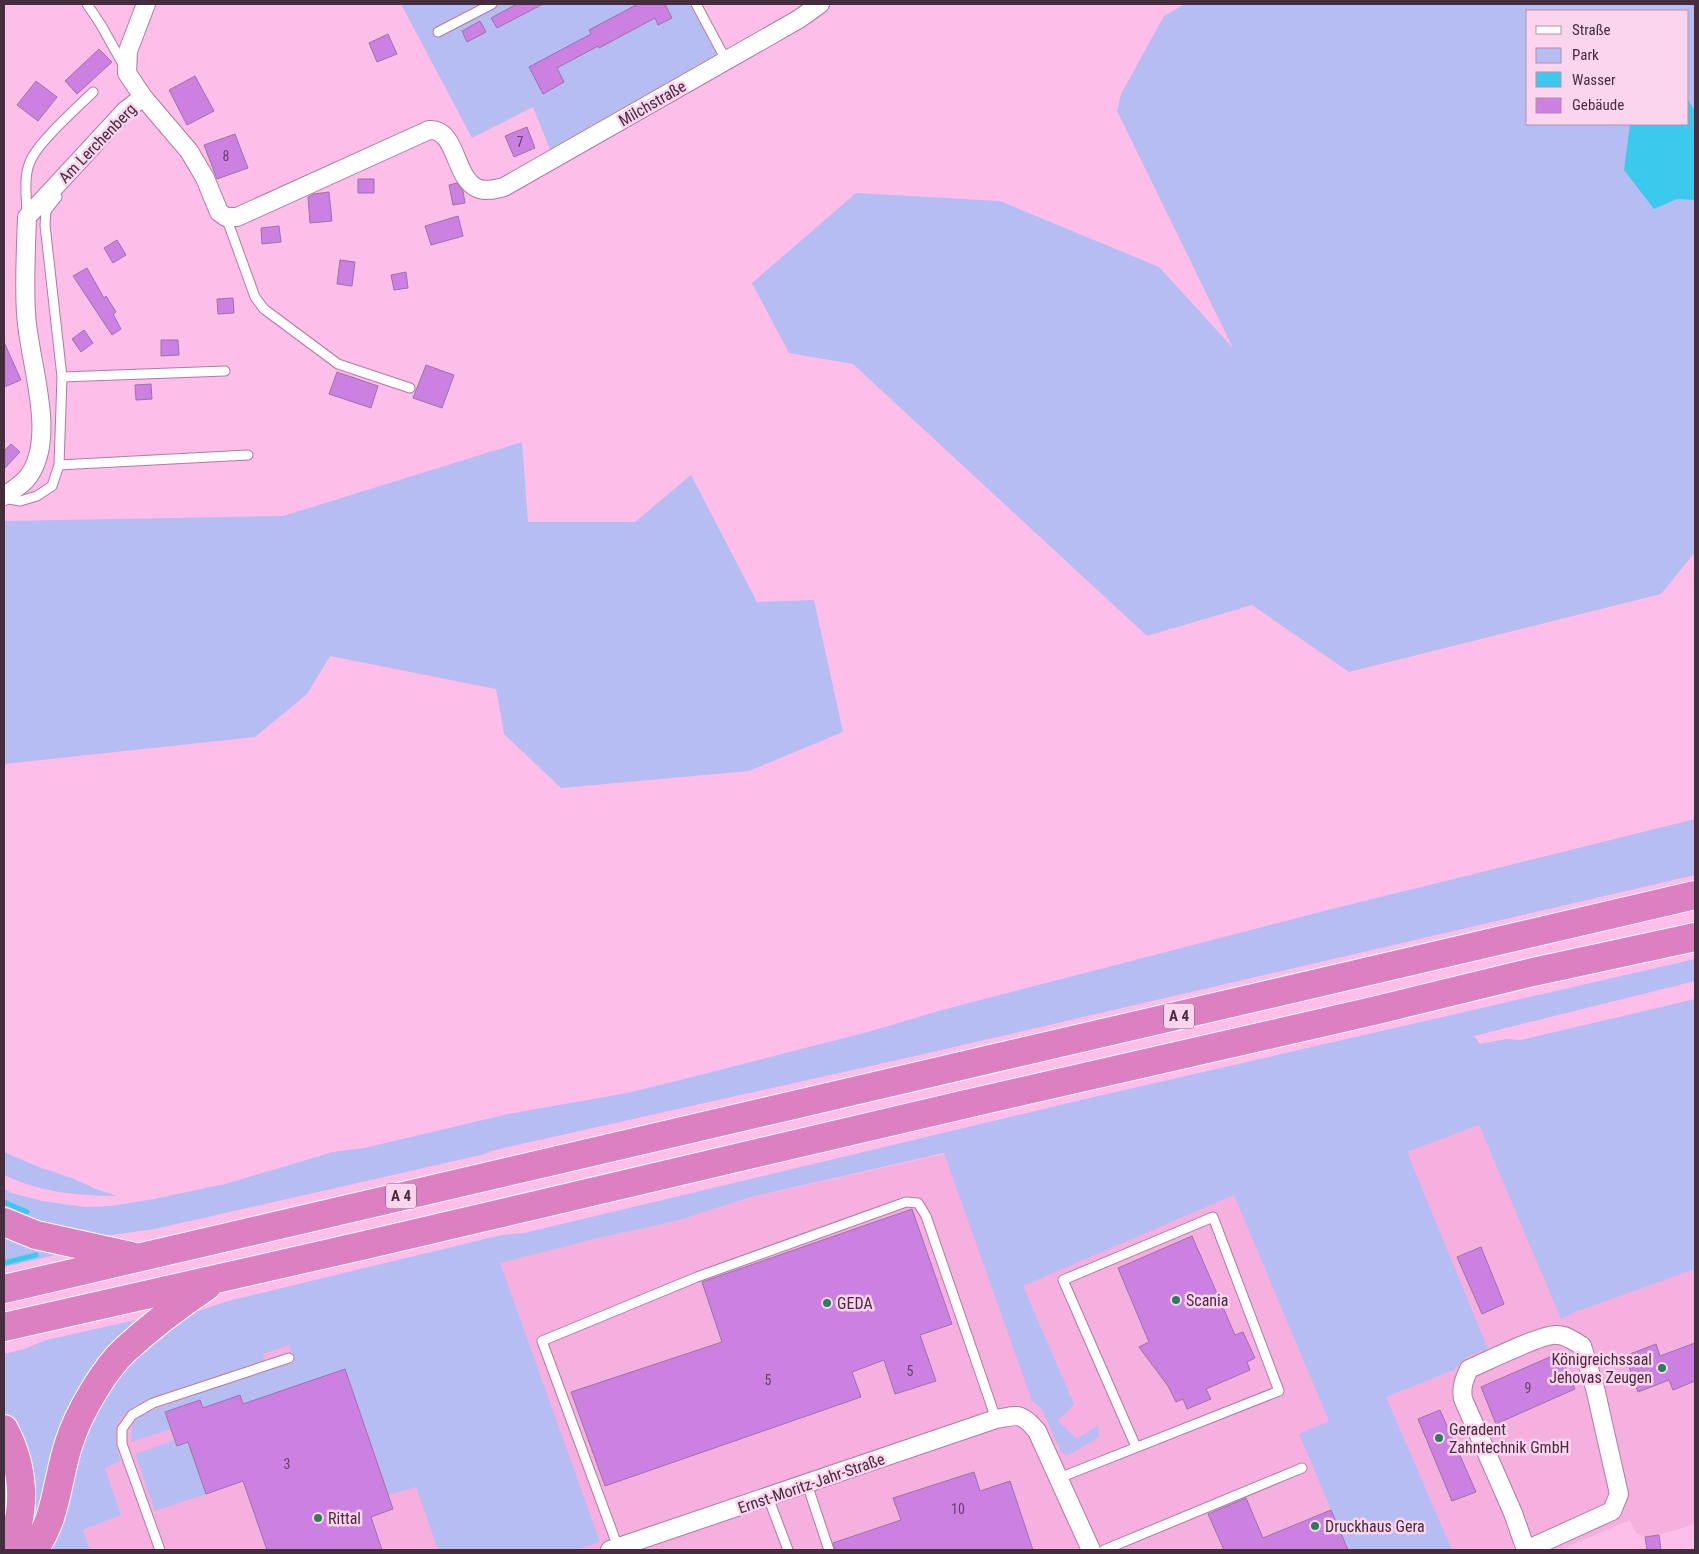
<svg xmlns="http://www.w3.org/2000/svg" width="1699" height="1554" font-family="'Roboto Condensed',sans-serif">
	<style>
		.built { fill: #f5b0e0 }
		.green { fill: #b6bdf3; fill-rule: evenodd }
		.water { fill: #3bcaed }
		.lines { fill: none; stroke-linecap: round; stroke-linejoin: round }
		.stream { stroke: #3bcaed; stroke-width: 5 }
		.building { fill: #cc80e1; stroke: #9b73a7 }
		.lane-casing { stroke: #b379a2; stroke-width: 11 }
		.street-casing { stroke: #b379a2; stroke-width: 20 }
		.highway-casing { stroke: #fff; stroke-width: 30 }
		.lane { stroke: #fff; stroke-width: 9 }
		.street { stroke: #fff; stroke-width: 18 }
		.highway { stroke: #dc80c2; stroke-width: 28 }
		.poi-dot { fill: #298257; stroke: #fbd4ee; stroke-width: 2 }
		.labels { text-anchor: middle; stroke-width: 5; stroke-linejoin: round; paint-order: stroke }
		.number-label { font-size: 14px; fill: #684267 }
		.shield { fill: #fbd4ee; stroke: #7c5f73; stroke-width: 1 }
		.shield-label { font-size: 15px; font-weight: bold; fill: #462d3e }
		.street-label { font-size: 16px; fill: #462d3e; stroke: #fbd4ee }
		.poi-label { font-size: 16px; fill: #462d3e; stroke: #fbd4ee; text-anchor: start }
	</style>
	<rect width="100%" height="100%" fill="#fdbee9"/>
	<path class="built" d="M1473,1036l7,8 27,-5 116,255 72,-25v255l-36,11 -14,2 -9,-4 -6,-13 -70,30h-1470l-7,-20 38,-15 -16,-47 7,-58 117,-81 370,-91 76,-17 77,-24z"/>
	<path class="green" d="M401,4h289l27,51 -166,97 -18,-45 -61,31z
		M1185,4h510v548l-34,42 -312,78 -97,-67 -105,31 -294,-272 -64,-11 -37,-70 104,-90 144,8 159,66 74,81 -116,-237 4,-17 43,-78zM1528,11h160v113h-160z
		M522,442l6,80h107l56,-47 66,127 57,-2 29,132 -94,39 -188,17 -57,-54 -8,-45 -166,-33 -23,38 -52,43 -251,27v-243l279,-5z
		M1695,819v56l-784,182 -412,92 -18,6 -326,74 -43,6h-34l-74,-22v-24l8,4 30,8 43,6 26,-1 43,-7 71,-15 108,-32 31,-4 144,-34 119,-21 61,-15 180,-46 74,-22 382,-99z
		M1695,959v22l-221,55 6,8 27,-5 14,1 174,-41v270l-120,43 -14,7 -82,-194 -72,27 81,197 -20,7 -14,14 -68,27 66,153h-104l-49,-116 30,-13 -95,-226 -211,91 51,118 -16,17 19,18 21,-14 1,11 -6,5 -27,15 -5,-4 -19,-43 -10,-8 -88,-248 -193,44 -75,24 -77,17 -99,25 100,279 -25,8h-137l-22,-63 -28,8 -43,-126 -102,35 -3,-9 -37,13 -3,-8 -34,11 5,18 -40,13 1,-15 5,-9 11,-6 119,-44 2,3 26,-9 -6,-17 -26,9 2,7 -118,40c-34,13 -35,28 -27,60l-15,7 16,47 -38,15 7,20h-47l30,-93 41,-85 58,-47 26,-14 30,-10 273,-66 23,-2 557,-133z
		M4,1152l32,14 36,12 24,11 21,7c-40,0 -77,-4 -113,-21z
		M4,1232l56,22 -56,13z
		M140,1319l-110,220 -26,-123v-62l20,-5 22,-9z
		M175,1440l2,6 11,-4 18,52 -51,17 -20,-57z"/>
	<path class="water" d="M1688,100l7,11v89l-18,-1 -23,10 -30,-39 6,-46h58z"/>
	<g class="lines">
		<path class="stream" d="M4,1202l23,10
			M4,1263l32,-8"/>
	</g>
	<path class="building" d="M517,4h26l-46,24 -6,-10z
		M638,4h27l7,14 -14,7 -3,-7 -56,30 -1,-2 -41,22 7,14 -21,12 -14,-27 62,-33 -2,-4z
		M480,21l6,11 -19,10 -5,-11z
		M388,34l9,20 -20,8 -8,-19z
		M99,49l13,13 -35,32 -12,-13z
		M195,76l19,35 -27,14 -18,-35z
		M36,81l21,16 -19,24 -21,-16z
		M527,127l8,21 -21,9 -9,-21z
		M235,134l13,34 -31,11 -13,-34z
		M358,179h16v14h-16z
		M457,183l6,8 2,12 -12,2 -4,-20z
		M329,192l3,29 -22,2 -2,-26 6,-3z
		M458,216l5,20 -32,9 -6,-19z
		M279,226l2,16 -19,2 -1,-16z
		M117,240l9,15 -13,8 -9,-15z
		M340,260l15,2 -3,24 -15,-2z
		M87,268l17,30 2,-2 10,16 -3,2 8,15 -9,6 -39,-59z
		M406,272l2,16 -14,2 -3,-15z
		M233,298l1,15 -16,1 -1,-15z
		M84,330l9,13 -12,9 -9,-13z
		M161,340h17l1,15 -18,1z
		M4,342l17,38 -17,7z
		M426,365l28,10 -12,33 -29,-10z
		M337,372l41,14 -7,22 -42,-14z
		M151,384l1,15 -16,1 -1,-15z
		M11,444l9,8 -16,17v-18z
		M912,1209l40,115 -32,11 16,46 -41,13 -11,-34 -32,12 9,25 -256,89 -34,-94 151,-50 -20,-60z
		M1192,1236l43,99 8,-3 12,26 -8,4 3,8 -44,19 5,10 -24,10 -4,-10 -7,3 -8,-16 -29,-39 10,-5 -31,-74z
		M1481,1247l23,57 -22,10 -25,-57z
		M1695,1343v38l-22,9 -4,-10 -31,12 -13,-36 31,-12 4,12z
		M1559,1353l16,36 -79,35 -15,-37z
		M345,1369l48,140 -22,8 11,33h-115l-24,-69 -37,13 -18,-52 -11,4 -12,-34 35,-12 3,8 37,-13 3,9z
		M1440,1410l36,82 -24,9 -34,-82z
		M974,1472l6,19 30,-10 23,69h-198l-2,-7 68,-23 -8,-22z
		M1246,1498l17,40 68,-28 17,40h-124l-16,-36z
		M1659,1535l2,15h-14l-2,-13z"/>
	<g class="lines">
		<g class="lane-casing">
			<path id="lane" d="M87,4l14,21 23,41
				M696,4l30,56
				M438,32l54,-28
				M27,217c0,-18 -4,-39 3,-55 7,-19 47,-54 63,-70
				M226,217l29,80 9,12 74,55 72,24
				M62,377l163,-6
				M59,465l189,-10
				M4,498l16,3 17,-5 15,-10 7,-21 3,-88 -17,-152 1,-14 11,-14
				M1059,1478l220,-87 -66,-174 -150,63 73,167
				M807,1484l22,66
				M768,1497l20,53
				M160,1550l-38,-106v-15l10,-14 21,-12 136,-45
				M619,1550l-77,-209 155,-64 209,-75 12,1 8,13 70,203
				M1104,1550l198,-82"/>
		</g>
		<g class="street-casing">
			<path id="street" d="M143,97l-16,-24 1,-22 18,-47
				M4,496c9,-6 20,-12 26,-22 27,-41 -2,-115 -4,-161 -2,-32 0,-64 1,-96l98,-106 18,-14 46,54 16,27 14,34 7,5h11l192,-87c28,-2 25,48 48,58 8,4 18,1 27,-1l295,-168 21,-15
				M610,1550l386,-131c22,-4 25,-7 41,12l54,119
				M1525,1550h1l86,-39 7,-17 -24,-106 -13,-42c-8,-5 -16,-11 -25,-11 -13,-2 -72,27 -88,34 -5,11 -8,18 -6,30l50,114 13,37"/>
		</g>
		<g class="highway-casing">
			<path id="highway" d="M4,1222l32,13 95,21
				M4,1289l1691,-394
				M4,1327l357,-81 601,-141 411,-94 160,-39 162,-35
				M4,1429c20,38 24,82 4,121
				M33,1550c24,-30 24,-72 36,-107 9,-29 35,-74 57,-94 25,-23 53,-44 81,-63"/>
		</g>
		<use href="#lane" class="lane"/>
		<use href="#street" class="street"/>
		<use href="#highway" class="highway"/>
	</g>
	<g class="poi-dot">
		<circle cx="1176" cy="1300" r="5"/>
		<circle cx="827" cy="1303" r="5"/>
		<circle cx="1662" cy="1368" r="5"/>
		<circle cx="1439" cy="1438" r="5"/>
		<circle cx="318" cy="1518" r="5"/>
		<circle cx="1315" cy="1526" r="5"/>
	</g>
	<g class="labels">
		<g class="number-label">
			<text x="520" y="147">7</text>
			<text x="226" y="161">8</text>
			<text x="910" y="1376">5</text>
			<text x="768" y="1385">5</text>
			<text x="1528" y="1393">9</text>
			<text x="287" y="1469">3</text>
			<text x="958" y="1514">10</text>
		</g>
		<g class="shield">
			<rect x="1164" y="1003.5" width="30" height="25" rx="4"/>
			<rect x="386" y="1183.5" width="30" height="25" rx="4"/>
		</g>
		<g class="shield-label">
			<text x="1179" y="1021">A 4</text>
			<text x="401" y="1201">A 4</text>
		</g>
		<g class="street-label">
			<text transform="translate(652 103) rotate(-30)" y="6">Milchstraße</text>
			<text transform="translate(97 143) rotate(-46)" y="6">Am Lerchenberg</text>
			<text transform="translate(811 1483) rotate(-19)" y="6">Ernst-Moritz-Jahr-Straße</text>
		</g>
		<g class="poi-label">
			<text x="1186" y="1306">Scania</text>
			<text x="837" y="1309">GEDA</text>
			<text x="1652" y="1365" text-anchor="end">Königreichssaal<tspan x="1652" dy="18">Jehovas Zeugen</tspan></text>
			<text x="1449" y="1435">Geradent<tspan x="1449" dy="18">Zahntechnik GmbH</tspan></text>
			<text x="328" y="1524">Rittal</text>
			<text x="1325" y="1532">Druckhaus Gera</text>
		</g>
	</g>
	<rect width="1699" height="1554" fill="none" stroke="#462d3e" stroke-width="10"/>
	<rect x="1526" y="10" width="162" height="115" fill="#fbd4ee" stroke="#b391a8"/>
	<rect x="1536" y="26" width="25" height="8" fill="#ffffff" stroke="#b391a8"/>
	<text x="1572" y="35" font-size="15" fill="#462d3e">Straße</text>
	<rect x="1536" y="48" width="25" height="15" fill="#b6bdf3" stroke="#b391a8"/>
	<text x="1572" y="60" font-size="15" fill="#462d3e">Park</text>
	<rect x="1536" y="72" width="25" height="15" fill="#3bcaed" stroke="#b391a8"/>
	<text x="1572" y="85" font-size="15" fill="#462d3e">Wasser</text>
	<rect x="1536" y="98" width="25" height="15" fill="#cc80e1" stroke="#b391a8"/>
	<text x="1572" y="110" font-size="15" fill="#462d3e">Gebäude</text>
</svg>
